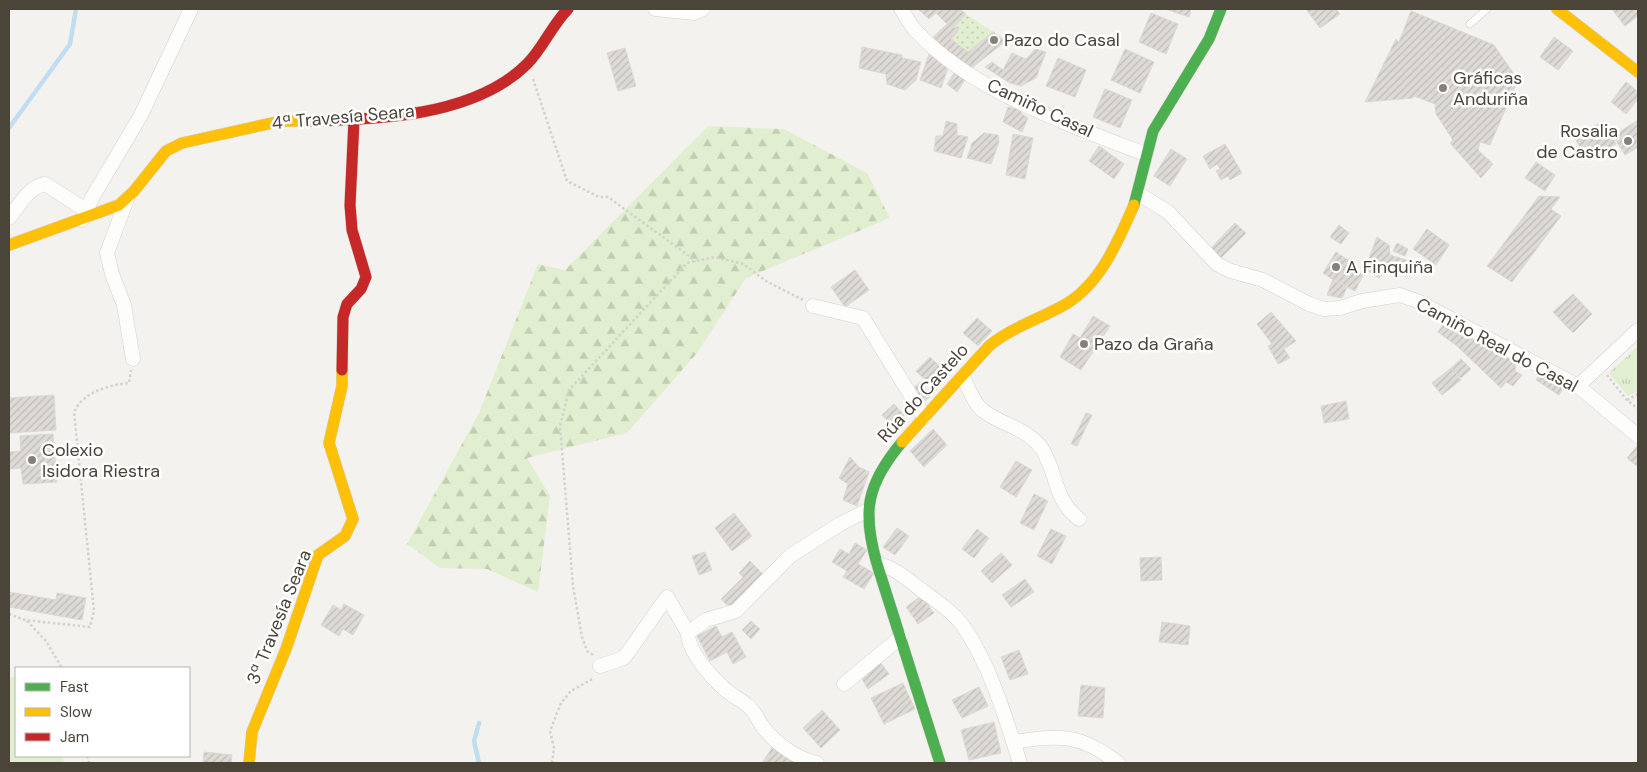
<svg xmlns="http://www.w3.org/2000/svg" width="1647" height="772" font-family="'DM Sans',sans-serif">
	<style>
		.grass { fill: url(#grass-tufts) }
		.forest { fill: url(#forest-firs) }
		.park { fill: #e1eecf }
		.garden { fill: url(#garden-dots) }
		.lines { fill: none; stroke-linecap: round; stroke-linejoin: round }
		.stream { stroke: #c0ddf1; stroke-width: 4.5 }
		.building { fill: url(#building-hatch); stroke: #dcd9d4 }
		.lane-casing { stroke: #d2d0cb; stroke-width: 8 }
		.street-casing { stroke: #d2d0cb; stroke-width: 15 }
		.fast-casing { stroke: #d3cfc5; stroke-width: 12 }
		.slow-casing { stroke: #d3cfc5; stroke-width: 12 }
		.jam-casing { stroke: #d3cfc5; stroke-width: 12 }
		.path { stroke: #d3d2cc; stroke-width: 2.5; stroke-dasharray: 2.5 2.5; stroke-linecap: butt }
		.lane { stroke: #fdfdfc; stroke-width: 7 }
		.street { stroke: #fdfdfc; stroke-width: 14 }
		.fast { stroke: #4caf50; stroke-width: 11 }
		.slow { stroke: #ffc107; stroke-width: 11 }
		.jam { stroke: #c62828; stroke-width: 11 }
		.poi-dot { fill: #868178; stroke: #fff; stroke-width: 2 }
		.labels { text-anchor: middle; stroke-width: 5; stroke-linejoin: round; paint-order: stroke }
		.poi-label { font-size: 18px; fill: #4b4439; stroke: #fff; text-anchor: start }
		.street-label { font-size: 18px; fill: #4b4439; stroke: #fff }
	</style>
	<defs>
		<pattern id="grass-tufts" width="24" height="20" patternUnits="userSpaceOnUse" patternTransform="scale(1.25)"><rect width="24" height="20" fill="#e1eecf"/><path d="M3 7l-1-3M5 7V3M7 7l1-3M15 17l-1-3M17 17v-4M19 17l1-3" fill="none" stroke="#c3cdb2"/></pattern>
		<pattern id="forest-firs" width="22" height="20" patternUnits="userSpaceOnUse" patternTransform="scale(1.25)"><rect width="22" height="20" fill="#e1eecf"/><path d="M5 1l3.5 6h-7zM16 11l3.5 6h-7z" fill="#c3cdb2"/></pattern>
		<pattern id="garden-dots" width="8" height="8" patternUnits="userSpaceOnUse" patternTransform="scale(1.25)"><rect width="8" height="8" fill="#e1eecf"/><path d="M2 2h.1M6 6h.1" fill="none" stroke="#c3cdb2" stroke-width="1.8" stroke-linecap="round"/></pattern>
		<pattern id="building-hatch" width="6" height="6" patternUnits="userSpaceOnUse" patternTransform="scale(1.25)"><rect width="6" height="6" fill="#dedbd6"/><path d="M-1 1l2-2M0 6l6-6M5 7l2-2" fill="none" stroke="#c0bdb8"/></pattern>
	</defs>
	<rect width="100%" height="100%" fill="#f4f2ee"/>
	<path class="grass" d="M1638,346v45l-10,5 -19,-23z"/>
	<path class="forest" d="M708,126l76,3 83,44 23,45 -144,60 -49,75 -70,80 -100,25 23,38 -12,96 -51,-23 -47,-1 -33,-24 72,-131 59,-149 27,6z"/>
	<path class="park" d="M16,676v80h46l2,7h-55v-85z"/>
	<path class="garden" d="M966,14l27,18 -25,20 -17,-13 8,-8 -5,-4z"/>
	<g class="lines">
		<path class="stream" d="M9,128l61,-84 6,-35
			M479,723l-5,18 5,22"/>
	</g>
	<path class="building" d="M918,9h42l6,5 -12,13 5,3 -8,9 17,13 25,-20 13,9 -37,29 -37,-32 15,-14 -11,-11 -7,6z
		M1165,9h26l-2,8z
		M1306,9h30l4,5 -20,14z
		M1612,9h26v7l-13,10z
		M1411,11l83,34 24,35 -28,65 -10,-3 -2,8 15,14 -12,14 -31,-35 3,-3 -17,-26 -1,-10 -21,-8 -1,2 -48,4 31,-63 3,3z
		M1151,13l27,11 -12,30 -27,-12z
		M1554,37l19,14 -15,19 -18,-13z
		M862,47l40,8v3l19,4 -5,18 -11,10 -18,-6 -1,-10 -27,-6z
		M625,48l11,38 -18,5 -11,-38z
		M1035,49l11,3 -10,26 -15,8 -11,-3 -25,-16 7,-5 11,8 9,-17 14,6z
		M1125,49l29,13 -14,31 -29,-13z
		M929,54l21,8 -9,26 -21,-8z
		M1058,58l28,12 -11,27 -29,-11z
		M956,70l11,7 -10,15 -10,-8z
		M1626,82l12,10v7l-12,15 -15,-12z
		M1105,89l27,11 -12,28 -27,-11z
		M1008,107l14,2 -1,4 7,5 -6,14 -19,-10z
		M1638,120v27l-13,8 -12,-19z
		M946,121l11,3v11l11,2 -7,21 -27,-7 2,-15h7z
		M1603,121l6,11 -28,17 -7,-12z
		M1609,132l7,12 -22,13 -7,-12z
		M984,133l14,2 1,7 -8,22 -24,-6 5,-15z
		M1013,134l20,4 -8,41 -19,-4z
		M1225,144l17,29 -12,7 -2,-4 -7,4 -5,-9 4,-2 -3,-5 -7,5 -7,-13z
		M1099,146l25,18 -10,15 -25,-18z
		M1171,149l16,10 -17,27 -16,-10z
		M1536,162l19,13 -10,16 -20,-13z
		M1539,196l21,1 -9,12 10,7 -49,66 -25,-16z
		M1235,223l11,10 -25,25 -10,-10z
		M1339,225l10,8 -8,11 -11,-7z
		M1427,229l22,16 -13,20 -23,-16z
		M1377,237l12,8 1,10 19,6 -3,12h-5l-3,4 -12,-6 -7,7 -14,-9z
		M1397,243l11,6 -3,7 -12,-5z
		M1336,252l12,8 -13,21 -12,-8z
		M1348,260l3,1 -1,5 7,5 -10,16 -12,-6z
		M855,270l14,20 -24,17 -14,-20z
		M1357,271l6,4 -8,16 -8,-4z
		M1333,279l14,8 -5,11 -15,-3z
		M1573,294l19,20 -19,19 -20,-21z
		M1271,312l25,29 -12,8 6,9 -12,6 -10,-18 4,-2 -15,-20z
		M1093,316l17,10 -29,44 -21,-13 13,-23 7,4z
		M977,318l15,13 -14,15 -15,-13z
		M1444,323l39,19 33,21 -1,8 7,4 -9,11 -7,-4 -5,6 -44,-42 -19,-14z
		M930,357l19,18 -13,15 -20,-19z
		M1461,359l10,10 -10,9 -10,-10z
		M1451,368l10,12 -19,15 -10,-12z
		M1542,371l23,14 -6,10 -23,-15z
		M920,382l11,14 -9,7 -11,-13z
		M54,395l2,35 -47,3v-35z
		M1346,401l3,18 -25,4 -3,-17z
		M894,404l10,11 -12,11 -10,-11z
		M1086,413l6,2 -15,31 -6,-2z
		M933,429l14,16 -23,22 -14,-16z
		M53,434l4,48 -34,2 -2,-16 -12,1v-17l12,-1 -1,-15z
		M1638,445v22l-11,-9z
		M850,457l9,10 10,5 -12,34 -14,-6 5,-16 -9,-6z
		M1016,461l16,9 -16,27 -16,-10z
		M1034,494l14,7 -14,29 -14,-7z
		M734,513l18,23 -20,15 -17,-23z
		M897,528l12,8 -14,19 -12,-8z
		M977,529l12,9 -15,20 -12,-9z
		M1051,529l15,7 -14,28 -15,-8z
		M855,543l12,7 -9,14 16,9 -10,16 -21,-12 4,-6 -15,-9 8,-13 9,5z
		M705,552l7,18 -13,5 -7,-19z
		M1001,553l11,12 -20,18 -11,-12z
		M1161,557l1,23 -21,1 -1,-23z
		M750,561l15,15 -34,33 -10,-10 22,-22 -4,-4z
		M1025,579l9,13 -23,15 -9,-12z
		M9,592l47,8 1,-7 29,5 -4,22 -73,-13z
		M921,596l13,17 -16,11 -12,-17z
		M344,604l20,11 -11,20 -10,-6 -4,7 -18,-11 12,-20 8,5z
		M751,621l9,8 -9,10 -9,-9z
		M1162,622l28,4 -2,19 -29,-3z
		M716,626l6,11 10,-5 14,25 -13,7 -6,-12 -17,9 -13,-25z
		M1019,650l9,24 -18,6 -9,-23z
		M880,662l9,12 -21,15 -8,-13z
		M903,683l12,26 -31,15 -13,-26z
		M1081,685l24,3 -2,30 -25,-2z
		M979,687l9,19 -26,12 -10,-18z
		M822,710l18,20 -19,18 -18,-20z
		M994,722l7,31 -32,7 -8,-30z
		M772,748l23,15h-33z
		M204,752l28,3 -1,8h-28z"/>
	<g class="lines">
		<g class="lane-casing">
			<path id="lane" d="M1470,24l17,-15"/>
		</g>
		<g class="street-casing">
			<path id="street" d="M655,9l39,4 9,-4
				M901,9c5,7 9,16 15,22 54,59 155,95 229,123
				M1139,194l29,18 49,52 14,7 32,9 46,24 15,5 16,-1 22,-7 38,-6 17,6 161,85 60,50
				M127,199l-20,54 5,21 12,31 9,54
				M9,218c10,-12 19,-31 36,-34l41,26
				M82,220l10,-22 49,-83 50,-106
				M813,306l50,12 61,99
				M963,377c5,10 10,25 19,33 19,15 46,18 60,39 16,25 11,50 37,70
				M1578,386l60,-56
				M878,564c17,4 28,14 42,25 15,11 32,22 43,37 27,38 43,93 57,137
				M600,666l24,-8 43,-61 21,36
				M844,684l57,-47
				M1013,742c46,-7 67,-9 105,21
				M817,763c-20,-4 -42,-20 -54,-36 -5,-7 -9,-17 -16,-22 -4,-4 -11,-7 -16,-11 -15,-11 -43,-41 -43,-61l18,-13 30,-9 54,-55 50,-32 28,-14"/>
		</g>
		<g class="fast-casing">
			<path id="fast" d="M1134,205l19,-74 56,-92 12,-30
				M902,442c-36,43 -40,70 -25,122l63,199"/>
		</g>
		<g class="slow-casing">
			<path id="slow" d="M1557,9l81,63
				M9,245l110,-40 15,-14 32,-40 16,-8 99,-22h22
				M902,442l87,-96c23,-19 51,-27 77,-42 35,-21 52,-63 68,-99
				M249,763l3,-31 34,-83 32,-94 27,-19 8,-17 -24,-76 13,-57v-16"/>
		</g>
		<g class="jam-casing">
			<path id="jam" d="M303,121c71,-1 171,-4 224,-57 16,-16 25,-39 41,-55
				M342,370l1,-53 4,-13 14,-15 5,-12 -14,-47 -2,-25 4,-85"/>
		</g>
		<path class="path" d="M533,79l34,102 32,16h9l88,64
			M1607,375l19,24 12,10
			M1627,400l11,-6
			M9,614l16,6 65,7 4,-16 -20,-199c9,-20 35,-27 55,-29l2,-13
			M27,621l19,20 16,27
			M593,655l-6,-4 -5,-14 -9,-51 -13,-160 9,-36 118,-127 28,-6 28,7 23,17 37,19
			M87,756l2,7
			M552,763l2,-15 -4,-17 11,-28 10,-12 23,-13"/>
		<use href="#lane" class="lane"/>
		<use href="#street" class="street"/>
		<use href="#fast" class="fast"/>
		<use href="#slow" class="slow"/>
		<use href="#jam" class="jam"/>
	</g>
	<g class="poi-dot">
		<circle cx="994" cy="40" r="5"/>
		<circle cx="1443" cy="88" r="5"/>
		<circle cx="1628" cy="141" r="5"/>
		<circle cx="1336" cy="267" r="5"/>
		<circle cx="1084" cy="344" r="5"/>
		<circle cx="32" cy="460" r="5"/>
	</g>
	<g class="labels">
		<g class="poi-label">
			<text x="1004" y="46">Pazo do Casal</text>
			<text x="1453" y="84">Gráficas<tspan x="1453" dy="21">Anduriña</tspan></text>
			<text x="1618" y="137" text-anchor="end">Rosalia<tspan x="1618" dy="21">de Castro</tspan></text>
			<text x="1346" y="273">A Finquiña</text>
			<text x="1094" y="350">Pazo da Graña</text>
			<text x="42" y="456">Colexio<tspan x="42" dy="21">Isidora Riestra</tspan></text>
		</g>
		<g class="street-label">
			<text transform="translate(1040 108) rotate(25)" y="6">Camiño Casal</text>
			<text transform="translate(343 117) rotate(-5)" y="6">4ª Travesía Seara</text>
			<text transform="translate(1497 345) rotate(28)" y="6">Camiño Real do Casal</text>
			<text transform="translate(923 393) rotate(-48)" y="6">Rúa do Castelo</text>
			<text transform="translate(279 617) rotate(-68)" y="6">3ª Travesía Seara</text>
		</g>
	</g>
	<rect width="1647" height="772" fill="none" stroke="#4b4439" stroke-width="20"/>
	<rect x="15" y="667" width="175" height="90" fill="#ffffff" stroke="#b7b4b0"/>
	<rect x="25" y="683" width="25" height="8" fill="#4caf50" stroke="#b7b4b0"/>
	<text x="60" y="692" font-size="15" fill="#4b4439">Fast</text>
	<rect x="25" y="708" width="25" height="8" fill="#ffc107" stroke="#b7b4b0"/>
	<text x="60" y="717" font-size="15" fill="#4b4439">Slow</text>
	<rect x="25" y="733" width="25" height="8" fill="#c62828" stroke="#b7b4b0"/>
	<text x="60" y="742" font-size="15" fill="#4b4439">Jam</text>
</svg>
